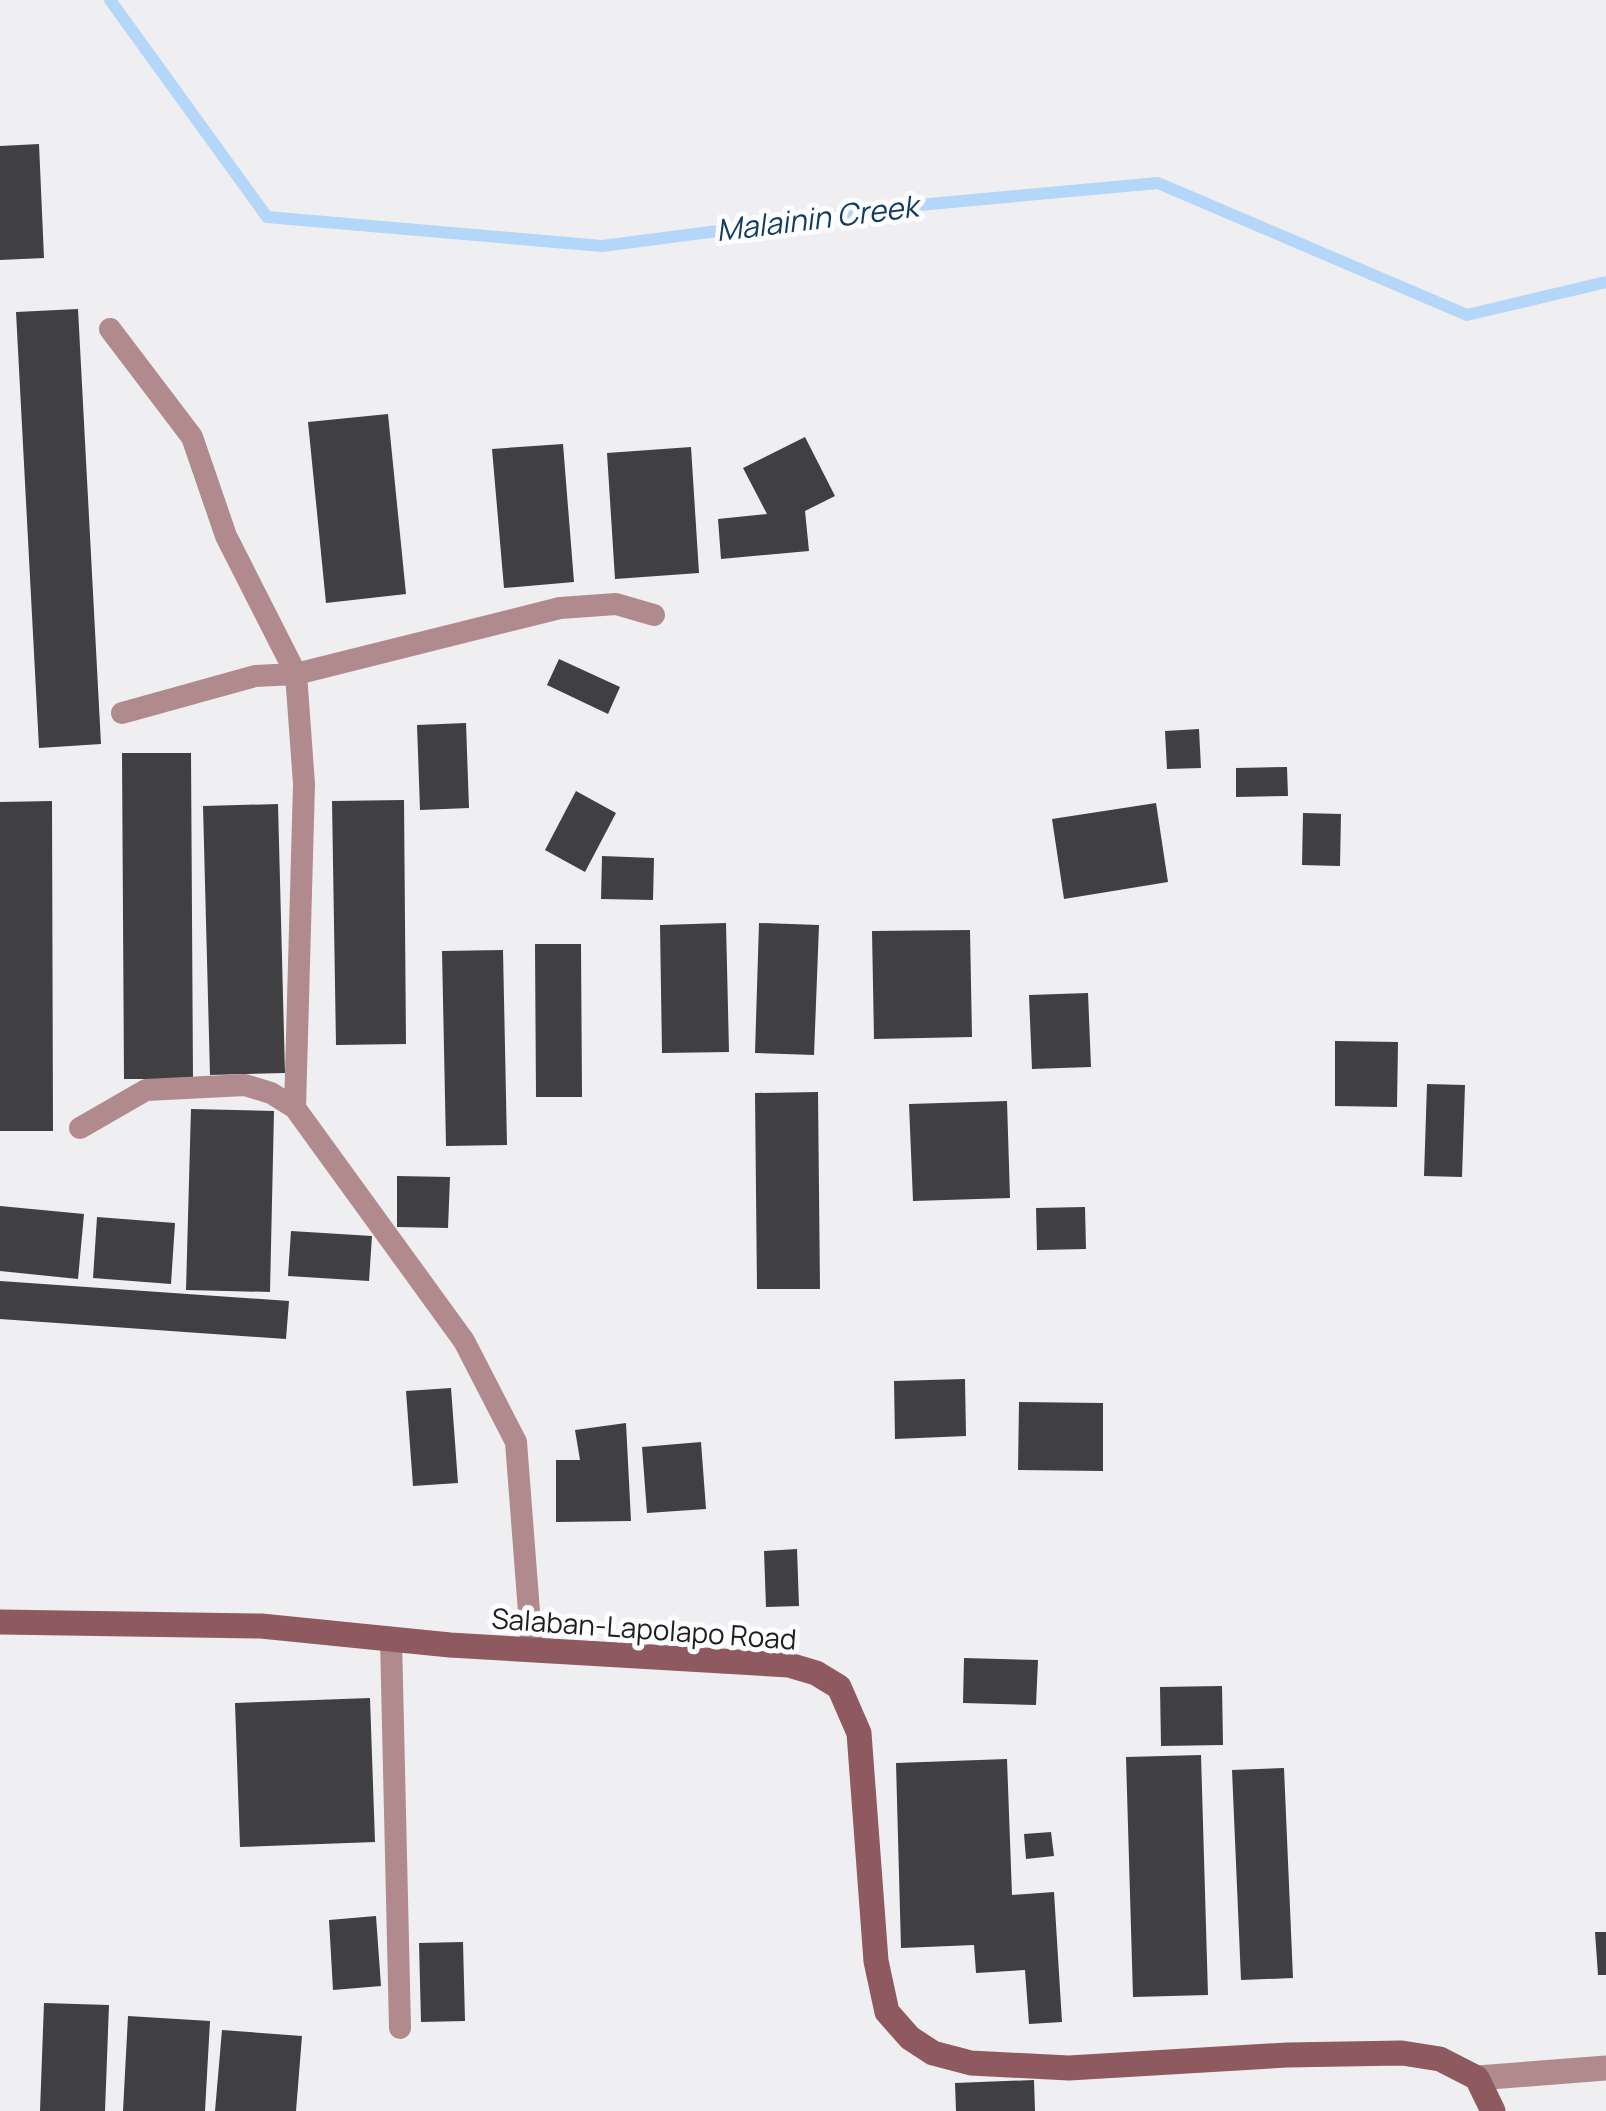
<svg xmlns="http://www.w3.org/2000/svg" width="1606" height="2111" font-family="Manrope,sans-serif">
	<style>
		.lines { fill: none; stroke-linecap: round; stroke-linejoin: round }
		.stream { stroke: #b4d6f9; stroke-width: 12 }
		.building { fill: #403f41 }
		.lane { stroke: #b08a8d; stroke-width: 22 }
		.street { stroke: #b08a8d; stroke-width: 25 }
		.secondary { stroke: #8e5a5f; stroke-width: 25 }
		.labels { text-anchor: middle; stroke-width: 10; stroke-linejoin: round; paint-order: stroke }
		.street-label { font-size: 28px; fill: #1e1e1f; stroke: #fdfdff }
		.water-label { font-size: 30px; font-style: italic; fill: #133c61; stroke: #fdfdff }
	</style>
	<rect width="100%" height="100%" fill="#efeff2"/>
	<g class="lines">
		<path class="stream" d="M110,0l157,217 335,29 317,-41 239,-22 309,132 139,-33"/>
	</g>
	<path class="building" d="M39,144l5,114 -44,2v-114z
		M78,309l23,435 -62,4 -23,-436z
		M388,414l18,180 -80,9 -18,-181z
		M805,437l30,59 -30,15 4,40 -88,8 -3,-40 49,-5 -24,-46z
		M563,444l11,138 -70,6 -12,-139z
		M691,447l8,126 -84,6 -8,-126z
		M559,659l61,28 -12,27 -61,-29z
		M466,723l3,85 -49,2 -3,-85z
		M1199,729l2,39 -34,1 -2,-38z
		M122,753h69l2,326h-69z
		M1287,767l1,29 -52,1v-29z
		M576,791l40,22 -31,59 -40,-22z
		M404,800l2,244 -70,1 -4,-244z
		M52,801l1,330h-53v-329z
		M1156,803l12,79 -104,17 -12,-80z
		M278,804l7,269 -75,2 -7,-269z
		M1303,813l38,1 -1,52 -38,-1z
		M602,856l52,2 -1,42 -52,-1z
		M726,923l3,129 -67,1 -2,-128z
		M759,923l60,2 -5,130 -59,-2z
		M970,930l2,107 -98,2 -2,-108z
		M535,944h46l1,153h-46z
		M503,950l4,195 -61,1 -4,-195z
		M1088,993l3,74 -59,2 -3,-74z
		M1335,1041l63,1 -1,65 -62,-1z
		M1427,1084l38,1 -3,92 -38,-1z
		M818,1092l2,197h-63l-2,-196z
		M1007,1101l3,97 -97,3 -4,-97z
		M191,1109l83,2 -4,181 -84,-2z
		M397,1176l53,1 -2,51 -51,-1z
		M0,1206l84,8 -6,65 -78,-8z
		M1085,1207l1,42 -49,1 -1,-42z
		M97,1217l78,6 -4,61 -78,-6z
		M291,1231l81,5 -3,45 -81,-5z
		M0,1281l289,20 -3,38 -286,-20z
		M965,1379l1,57 -71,3 -1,-58z
		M451,1388l7,95 -45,3 -7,-95z
		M1019,1402l84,1v68l-85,-1z
		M626,1423l5,98 -75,1v-62h24l-5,-30z
		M701,1442l5,67 -59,4 -5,-66z
		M797,1549l2,57 -33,1 -2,-56z
		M964,1658l74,2 -2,45 -73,-2z
		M1222,1686l1,59 -62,1 -1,-59z
		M370,1698l5,144 -135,5 -5,-144z
		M1201,1755l7,240 -75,2 -7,-240z
		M1007,1759l5,136 42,-3 8,130 -33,2 -4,-54 -49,3 -2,-28 -73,3 -5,-185z
		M1284,1768l9,210 -52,2 -9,-210z
		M1051,1832l3,24 -28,3 -2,-25z
		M376,1916l5,70 -48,4 -4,-70z
		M1595,1932h11v43h-8z
		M463,1942l2,79 -44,1 -2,-79z
		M44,2003l65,2 -4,106h-65z
		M128,2016l82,5 -5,90h-82z
		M222,2030l80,6 -6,75h-81z
		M1034,2080l1,31h-79l-1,-28z"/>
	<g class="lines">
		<path class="lane" d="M110,329l82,108 34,99 70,138 264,-66 56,-4 38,11
			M122,713l133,-37 41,-2 8,110 -9,324
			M80,1128l66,-38 99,-5 26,8 24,15 169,233 52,101 16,209
			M391,1639l9,389"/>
		<path class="street" d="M1477,2078l129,-10"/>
		<path class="secondary" d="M0,1622l261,4 189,19 339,20 27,8 23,14 20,46 17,228 11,51 23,26 23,15 38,10 98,5 218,-13 115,-2 38,6 37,19 16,33"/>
	</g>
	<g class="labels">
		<g class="street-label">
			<text transform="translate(644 1629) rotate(4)" y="10">Salaban-Lapolapo Road</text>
		</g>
		<g class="water-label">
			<text transform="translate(817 219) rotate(-7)" y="10">Malainin Creek</text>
		</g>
	</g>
</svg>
